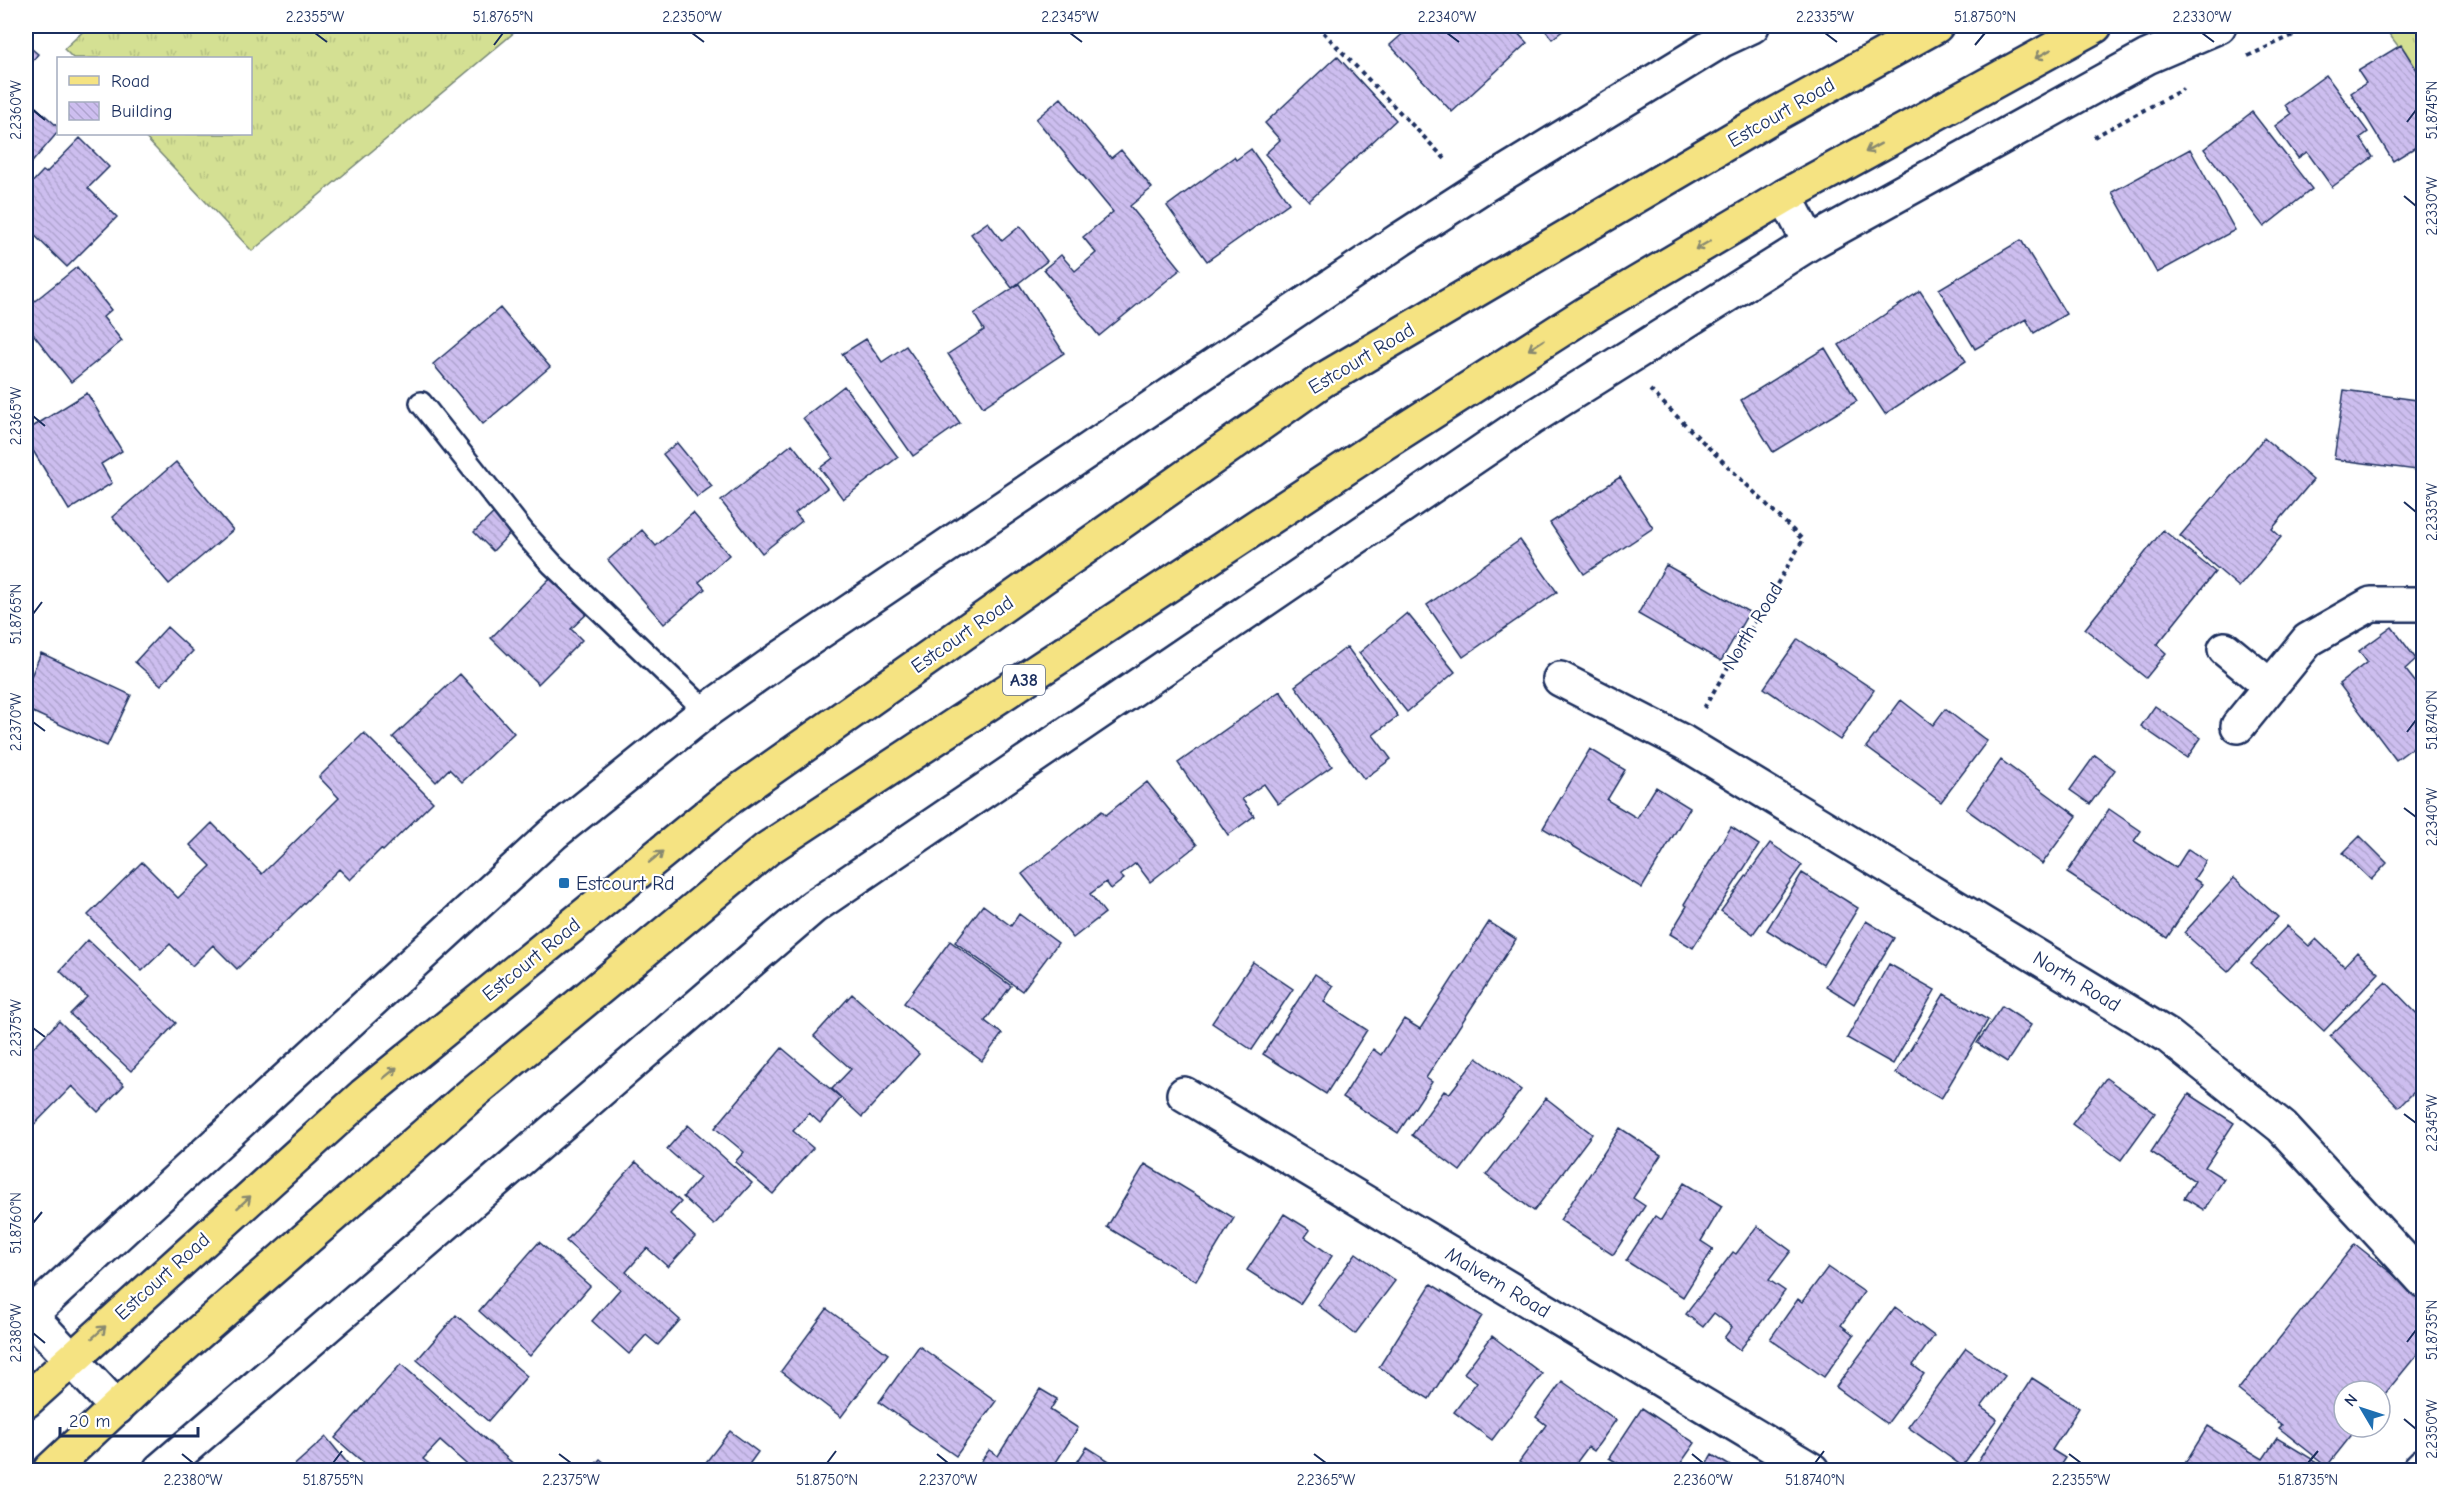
<svg xmlns="http://www.w3.org/2000/svg" width="2449" height="1496" font-family="'Comic Neue',sans-serif">
	<style>
		.grass { fill: url(#grass-tufts); stroke: #788878; stroke-width: 1.5 }
		.building { fill: url(#building-back-hatch); stroke: #1b2f5e; stroke-width: 1.5 }
		.lines { fill: none; stroke-linecap: round; stroke-linejoin: round }
		.service-casing { stroke: #1b2f5e; stroke-width: 26 }
		.minor-casing { stroke: #1b2f5e; stroke-width: 38 }
		.primary-casing { stroke: #1b2f5e; stroke-width: 38 }
		.path { stroke: #1b2f5e; stroke-width: 4; stroke-dasharray: 4.5 4.5; stroke-linecap: butt }
		.service { stroke: #fff; stroke-width: 21 }
		.minor { stroke: #fff; stroke-width: 33 }
		.primary { stroke: #f5e382; stroke-width: 33 }
		.oneway { stroke: #888970 }
		.ticks { fill: none; stroke: #1b2f5e; stroke-width: 2 }
		.poi-dot { fill: #1f6fb2; stroke: #fff; stroke-width: 2 }
		.labels { text-anchor: middle; stroke-width: 4.5; stroke-linejoin: round; paint-order: stroke }
		.shield { fill: #fff; stroke: #5f6d8e; stroke-width: 1.5 }
		.shield-label { font-size: 18px; font-weight: bold; fill: #1b2f5e }
		.street-label { font-size: 20px; fill: #1b2f5e; stroke: #fff }
		.poi-label { font-size: 20px; fill: #1b2f5e; stroke: #fff; text-anchor: start }
		.neatline { fill: none; stroke: #1b2f5e; stroke-width: 2 }
		.ticks-label { font-size: 15px; text-anchor: middle; fill: #1b2f5e }
	</style>
	<defs>
		<pattern id="grass-tufts" width="24" height="20" patternUnits="userSpaceOnUse" patternTransform="scale(1.5)"><rect width="24" height="20" fill="#d4e093"/><path d="M3 7l-1-3M5 7V3M7 7l1-3M15 17l-1-3M17 17v-4M19 17l1-3" fill="none" stroke="#b5c081"/></pattern>
		<pattern id="building-back-hatch" width="6" height="6" patternUnits="userSpaceOnUse" patternTransform="scale(1.5)"><rect width="6" height="6" fill="#cdbeef"/><path d="M-1 5l2 2M0 0l6 6M5-1l2 2" fill="none" stroke="#afa4cf"/></pattern>
	</defs>
	<rect width="100%" height="100%" fill="#fff"/>
	<filter id="ink" filterUnits="userSpaceOnUse"><feTurbulence type="fractalNoise" baseFrequency=".0167" numOctaves="2"/><feDisplacementMap in="SourceGraphic" scale="12" xChannelSelector="R" yChannelSelector="G"/><feConvolveMatrix kernelMatrix="1 2 1 2 8 2 1 2 1" color-interpolation-filters="sRGB"/></filter>
	<g filter="url(#ink)">
		<path class="grass" d="M89,26h433l-270,225 -110,-117h108v-76h-177l-9,-9z
			M2383,26h40v53z"/>
		<path class="building" d="M1404,26h107l16,17 -75,69 -62,-67 17,-15z
			M1542,26h27l-17,13z
			M26,44l12,10 -12,16z
			M2401,45l23,36v61l-31,19 -42,-68 15,-10 -8,-12z
			M1337,56l59,64 -87,81 -44,-47 15,-14 -15,-17z
			M2326,75l42,57 -8,6 13,19 -41,30 -25,-35 -9,6 -23,-32 16,-12 -6,-9z
			M26,98l32,29v5l-30,35 -2,-2z
			M1061,98l50,60 10,-8 31,38 -22,18 51,63 -82,67 -55,-67 17,-14 14,16 21,-18 -13,-16 30,-25 -77,-93z
			M2252,112l60,77 -48,38 -60,-78z
			M80,138l29,29 -21,21 29,29 -50,50 -41,-40v-38l17,-18 3,2z
			M1251,149l38,54 -82,58 -40,-55 67,-49 2,3z
			M2190,149l45,81 -78,43 -45,-81z
			M988,222l14,19 18,-15 27,35 -35,27 -41,-54z
			M2021,240l45,74 -32,19 -8,-14 -51,30 -36,-60z
			M77,267l34,43 -8,7 19,24 -51,41 -45,-57v-17z
			M1019,284l45,69 -81,54 -35,-53 36,-24 -10,-16z
			M1920,291l46,70 -81,53 -46,-69z
			M500,308l50,59 -67,57 -50,-60z
			M866,339l16,23 24,-16 54,77 -47,33 -71,-102z
			M1825,348l32,53 -84,51 -32,-52z
			M844,386l54,71 -55,42 -23,-31 13,-10 -30,-40z
			M2344,390l80,11v70l-90,-12z
			M87,393l35,58 -21,13 11,19 -43,27 -43,-71v-8z
			M2264,438l49,42 -41,49 9,8 -42,50 -59,-51z
			M677,443l35,43 -15,11 -34,-43z
			M792,444l35,44 -32,25 7,8 -40,32 -41,-52z
			M176,462l57,68 -64,54 -57,-67z
			M1620,477l33,51 -69,46 -34,-51z
			M496,511l18,18 -21,22 -19,-19z
			M693,513l36,42 -30,27 6,7 -41,35 -56,-64 34,-30 14,16z
			M2163,530l52,42 -58,73 9,8 -20,25 -61,-49z
			M1520,540l37,52 -94,65 -36,-52z
			M1666,565l83,47 -28,49 -83,-47z
			M556,572l37,36 -22,21 11,11 -44,44 -47,-46z
			M1407,613l48,59 -48,40 -48,-59z
			M167,627l26,24 -32,34 -26,-23z
			M2392,627l24,32 -11,10 19,24v46l-28,21 -57,-76 28,-22 -8,-11z
			M1798,639l76,51 -34,50 -76,-52z
			M1347,647l51,69 -25,19 18,24 -27,20 -69,-93z
			M41,653l90,42 -24,51 -81,-37v-21z
			M460,674l54,59 -52,49 -13,-13 -13,13 -43,-45z
			M1280,691l52,75 -54,38 -14,-20 -22,15 12,17 -26,19 -50,-72z
			M1901,700l32,25 12,-16 42,32 -46,61 -75,-55z
			M2155,706l46,32 -14,20 -46,-32z
			M364,733l69,69 -50,49 -2,-2 -31,31 -11,-11 -102,100 -24,-24 -21,21 -22,-22 -28,27 -54,-56 54,-53 36,36 33,-32 -21,-21 22,-22 50,51 77,-76 -20,-21z
			M1590,749l35,21 -18,30 30,18 19,-31 34,21 -48,80 -99,-60z
			M2095,755l20,15 -25,34 -20,-14z
			M2001,760l76,56 -35,48 -76,-55z
			M1147,782l50,63 -47,37 -14,-19 -16,12 4,4 -13,10 -5,-7 -16,12 15,19 -32,25 -51,-64 80,-63 4,4z
			M2109,809l32,22 -7,10 42,27 12,-19 18,12 -12,18 8,5 -35,54 -100,-65z
			M1731,827l28,18 -66,103 -23,-14 17,-28 -3,-2z
			M2360,836l27,27 -16,17 -28,-27z
			M1770,843l32,22 -49,69 -32,-23z
			M1802,873l56,35 -35,57 -56,-35z
			M2234,878l44,39 -50,55 -44,-39z
			M983,905l28,21 8,-12 39,29 -36,48 -67,-49z
			M1866,921l28,17 -40,66 -28,-18z
			M1489,922l27,17 -90,139 6,4 -34,51 -55,-36 30,-48 8,6 23,-36 16,10z
			M2287,926l22,20 7,-7 28,27 13,-14 22,21 -55,58 -73,-68z
			M88,940l88,83 -45,48 -61,-57 17,-17 -27,-26z
			M950,941l61,45 -26,35 17,13 -20,27 -78,-58z
			M1253,962l40,27 -41,61 -40,-27z
			M1889,964l46,26 -42,74 -46,-26z
			M1315,974l18,12 -9,16 43,28 -41,64 -63,-40z
			M2386,982l38,39v61l-25,25 -69,-71z
			M852,994l67,60 -57,63 -30,-28 19,-20 -37,-33z
			M1944,994l44,26 -47,79 -45,-26z
			M2002,1006l29,19 -24,37 -30,-19z
			M59,1021l65,64 -26,27 -26,-26 -46,47v-78z
			M782,1048l59,50 -21,25 -11,-10 -16,18 20,17 -40,46 -38,-32 9,-10 -29,-24z
			M1477,1058l44,32 -61,81 -48,-36 32,-44 5,3z
			M2106,1078l49,35 -34,47 -49,-36z
			M2189,1094l45,29 -29,44 19,12 -20,31 -20,-12 11,-17 -44,-29z
			M1546,1098l46,36 -58,77 -48,-36z
			M688,1125l64,58 -38,42 -31,-28 17,-19 -33,-29z
			M1620,1128l41,27 -28,43 12,8 -32,49 -53,-35z
			M636,1162l45,40 -11,12 25,23 -27,30 -21,-19 -21,24 54,48 -22,25 -12,-10 -17,19 -37,-33 28,-32 -54,-48z
			M1145,1164l89,54 -38,63 -89,-54z
			M1684,1183l38,23 -21,35 12,8 -30,48 -57,-36 29,-45 6,4z
			M1284,1214l26,16 -5,7 27,19 -32,48 -53,-34z
			M1757,1226l34,25 -22,29 16,11 -45,59 -16,-12 8,-11 -18,-14 -11,14 -17,-13 47,-62 3,2z
			M539,1242l51,44 -60,70 -51,-45z
			M2355,1244l69,55v47l-44,54v-9h-36v36h14l-31,39 -48,-38 3,-3 -44,-35z
			M1356,1253l39,28 -40,53 -37,-29z
			M1828,1267l36,25 -23,33 13,10 -30,42 -54,-38 28,-40 4,3z
			M1431,1284l51,32 -53,83 -50,-32z
			M1895,1307l39,29 -21,29 11,9 -37,50 -51,-37z
			M827,1309l61,45 -47,63 -60,-46z
			M456,1315l71,61 -39,45 -71,-61z
			M1492,1336l50,38 -50,66 -38,-28 23,-30 -13,-9z
			M919,1346l77,55 -40,55 -77,-54z
			M1966,1348l39,28 -24,31 16,12 -35,47 -54,-39z
			M401,1364l117,104 -2,2h-43l-33,-29 -17,18 14,11h-65l-37,-32z
			M2032,1378l47,30 -27,42 13,8 -8,12h-76l-6,-4z
			M1562,1381l54,39 -22,31 -6,-4 -17,23h-40l-12,-8 27,-37 -10,-8z
			M1040,1389l17,10 -7,11 28,18 -27,42h-76l14,-20 9,6z
			M1642,1408l53,35 -19,27h-63l5,-7 -9,-5z
			M2208,1426l55,33 14,-21 53,32h-137l-9,-5z
			M730,1431l28,21 -13,18h-45z
			M326,1437l27,33h-64z
			M1087,1447l30,19 -3,4h-42z
			M1712,1455l25,15h-34z
			M600,1459l13,11h-23z"/>
		<g class="lines">
			<g class="service-casing">
				<path id="service" d="M421,403l103,130 28,31 154,147"/>
			</g>
			<g class="minor-casing">
				<path id="minor" d="M1785,196l25,47
					M2225,649l45,37
					M1560,679l123,63 485,294 114,91 142,154
					M2238,726l70,-86 63,-36h53
					M1184,1094l628,376
					M117,1408l-87,-93 523,-481 153,-123 75,-53 620,-419 87,-56 234,-143 30,-14
					M160,1470l653,-563 717,-488 280,-176 337,-186 72,-31
					M2419,1470l5,-5"/>
			</g>
			<g class="primary-casing">
				<path id="primary" d="M26,1401l338,-306 361,-294 598,-421 446,-262 167,-92
					M50,1470l114,-107 310,-271 293,-243 606,-399 214,-137 198,-117 310,-170"/>
			</g>
			<path class="path" d="M1317,26l130,135
				M2248,56l65,-30
				M2094,137l89,-48
				M1650,390l153,150 -99,168"/>
			<use href="#service" class="service"/>
			<use href="#minor" class="minor"/>
			<use href="#primary" class="primary"/>
		</g>
		<defs><path id="oneway-shaft" d="M-6 0H5M1.5-3L5.5 0L1.5 3" fill="none" stroke-width="1.6" stroke-linecap="round" stroke-linejoin="round" transform="scale(1.5)"/></defs>
		<g class="oneway">
			<use href="#oneway-shaft" transform="translate(2043 54) rotate(151)"/>
			<use href="#oneway-shaft" transform="translate(1873 148) rotate(151)"/>
			<use href="#oneway-shaft" transform="translate(1703 245) rotate(150)"/>
			<use href="#oneway-shaft" transform="translate(1536 345) rotate(147)"/>
			<use href="#oneway-shaft" transform="translate(656 857) rotate(-39)"/>
			<use href="#oneway-shaft" transform="translate(390 1073) rotate(-39)"/>
			<use href="#oneway-shaft" transform="translate(244 1202) rotate(-42)"/>
			<use href="#oneway-shaft" transform="translate(99 1332) rotate(-42)"/>
		</g>
	</g>
	<path class="ticks" d="M315,33l12,9M692,33l12,9M1070,33l12,9M1447,33l12,9M1825,33l12,9M2202,33l12,9M494,45l9,-12M1975,45l10,-12M33,110l12,10M2407,122l9,-12M2404,196l12,10M33,416l12,10M2404,502l12,10M33,614l9,-12M33,722l12,9M2407,732l9,-12M2404,808l12,9M33,1028l12,9M2404,1114l12,9M33,1223l9,-11M33,1333l12,10M2407,1342l9,-12M2404,1419l12,10M182,1454l11,9M559,1454l12,9M937,1454l11,9M1314,1454l12,9M1692,1454l11,9M2069,1454l12,9M333,1463l9,-12M827,1463l9,-12M1815,1463l9,-12M2308,1463l10,-12"/>
	<rect class="poi-dot" x="558" y="877" width="12" height="12" rx="3"/>
	<g class="labels">
		<rect class="shield" x="1003" y="665" width="42" height="30" rx="4.5"/>
		<g class="shield-label">
			<text x="1024" y="686">A38</text>
		</g>
		<g class="street-label">
			<text transform="translate(1781 112) rotate(-30)" y="7">Estcourt Road</text>
			<text transform="translate(1361 358) rotate(-31)" y="7">Estcourt Road</text>
			<text transform="translate(1752 626) rotate(-59)" y="7">North Road</text>
			<text transform="translate(962 634) rotate(-35)" y="7">Estcourt Road</text>
			<text transform="translate(531 959) rotate(-39)" y="7">Estcourt Road</text>
			<text transform="translate(2077 981) rotate(31)" y="7">North Road</text>
			<text transform="translate(162 1276) rotate(-42)" y="7">Estcourt Road</text>
			<text transform="translate(1498 1282) rotate(31)" y="7">Malvern Road</text>
		</g>
		<g class="poi-label">
			<text x="576" y="890">Estcourt Rd</text>
		</g>
	</g>
	<rect width="2449" height="1496" fill="none" stroke="#fff" stroke-width="66"/>
	<rect x="57" y="57" width="195" height="78" fill="#ffffff" stroke="#a4acbf" stroke-width="1.5"/>
	<rect x="69" y="76" width="30" height="9" fill="#f5e382" stroke="#a4acbf" stroke-width="1.5"/>
	<text x="111" y="87" font-size="18" fill="#1b2f5e">Road</text>
	<rect x="69" y="102" width="30" height="18" fill="url(#building-back-hatch)" stroke="#a4acbf" stroke-width="1.5"/>
	<text x="111" y="117" font-size="18" fill="#1b2f5e">Building</text>
	<g transform="translate(2362 1409) rotate(309)"><circle r="28" fill="#ffffff" stroke="#a4acbf" stroke-width="1.5"/>
	<path d="M0-4.5L10 22L0 15L-10 22Z" fill="#1f6fb2"/>
	<text y="-9" font-size="16" font-weight="bold" text-anchor="middle" fill="#1b2f5e">N</text>
	</g>
	<path d="M60 1427v9h138v-9" fill="none" stroke="#1b2f5e" stroke-width="3"/>
	<text x="69" y="1427" font-size="18" fill="#1b2f5e" stroke="#ffffff" stroke-width="4.5" paint-order="stroke">20 m</text>
	<rect x="33" y="33" width="2383" height="1430" class="neatline"/>
	<g class="ticks-label">
		<text x="315" y="22">2.2355°W</text>
		<text x="503" y="22">51.8765°N</text>
		<text x="692" y="22">2.2350°W</text>
		<text x="1070" y="22">2.2345°W</text>
		<text x="1447" y="22">2.2340°W</text>
		<text x="1825" y="22">2.2335°W</text>
		<text x="1985" y="22">51.8750°N</text>
		<text x="2202" y="22">2.2330°W</text>
		<text transform="translate(16 110) rotate(-90)" y="5">2.2360°W</text>
		<text transform="translate(2432 110) rotate(-90)" y="5">51.8745°N</text>
		<text transform="translate(2432 206) rotate(-90)" y="5">2.2330°W</text>
		<text transform="translate(16 416) rotate(-90)" y="5">2.2365°W</text>
		<text transform="translate(2432 512) rotate(-90)" y="5">2.2335°W</text>
		<text transform="translate(16 614) rotate(-90)" y="5">51.8765°N</text>
		<text transform="translate(2432 720) rotate(-90)" y="5">51.8740°N</text>
		<text transform="translate(16 722) rotate(-90)" y="5">2.2370°W</text>
		<text transform="translate(2432 817) rotate(-90)" y="5">2.2340°W</text>
		<text transform="translate(16 1028) rotate(-90)" y="5">2.2375°W</text>
		<text transform="translate(2432 1123) rotate(-90)" y="5">2.2345°W</text>
		<text transform="translate(16 1223) rotate(-90)" y="5">51.8760°N</text>
		<text transform="translate(2432 1330) rotate(-90)" y="5">51.8735°N</text>
		<text transform="translate(16 1333) rotate(-90)" y="5">2.2380°W</text>
		<text transform="translate(2432 1429) rotate(-90)" y="5">2.2350°W</text>
		<text x="193" y="1485">2.2380°W</text>
		<text x="333" y="1485">51.8755°N</text>
		<text x="571" y="1485">2.2375°W</text>
		<text x="827" y="1485">51.8750°N</text>
		<text x="948" y="1485">2.2370°W</text>
		<text x="1326" y="1485">2.2365°W</text>
		<text x="1703" y="1485">2.2360°W</text>
		<text x="1815" y="1485">51.8740°N</text>
		<text x="2081" y="1485">2.2355°W</text>
		<text x="2308" y="1485">51.8735°N</text>
	</g>
</svg>
